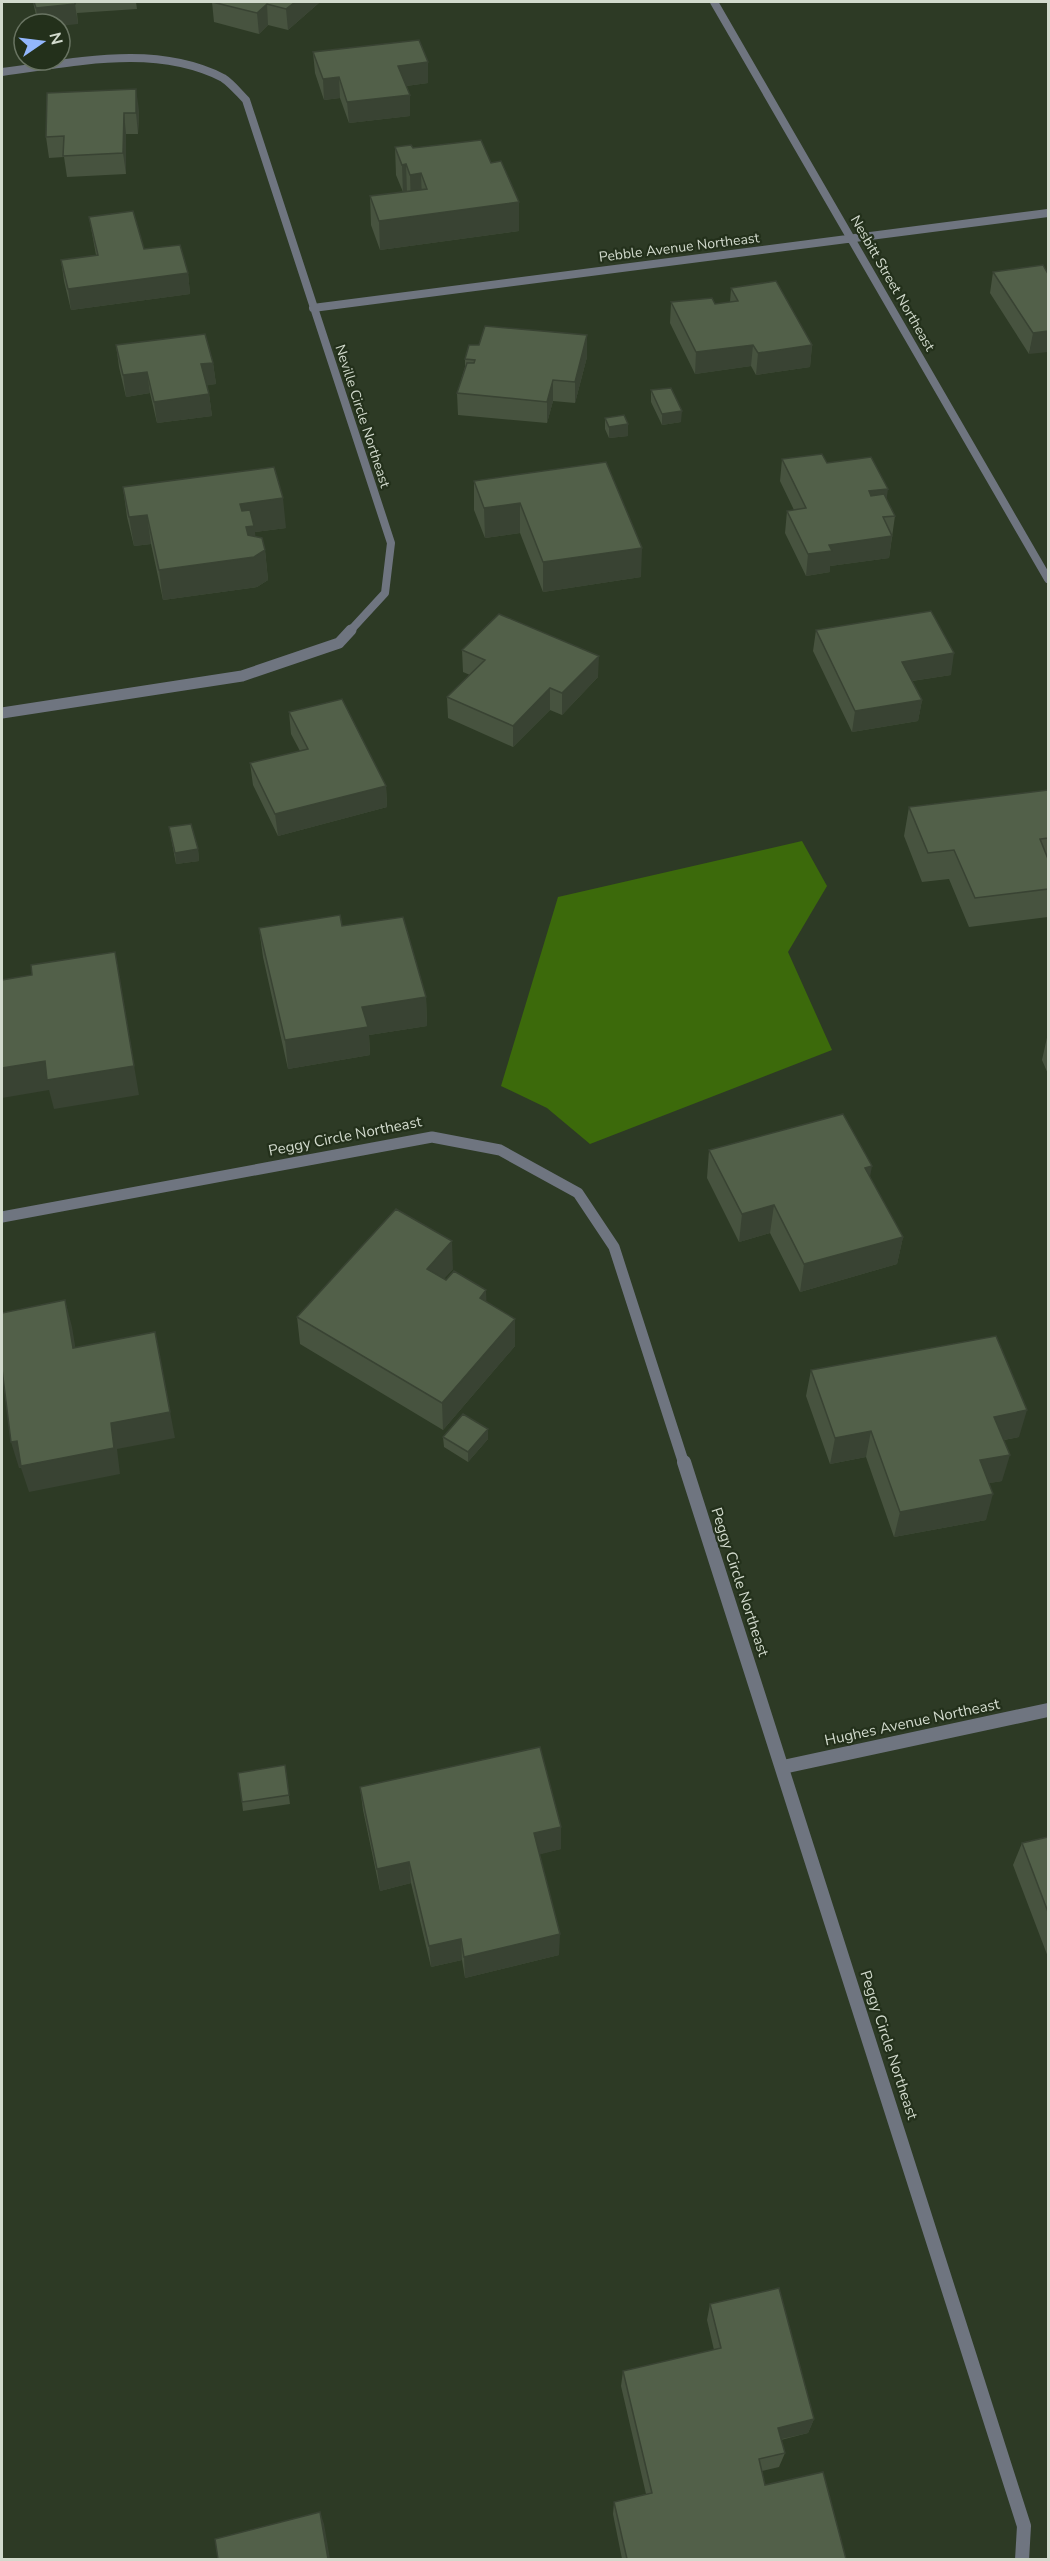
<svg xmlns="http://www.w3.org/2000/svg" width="1050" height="2561" font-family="'Nunito Sans',sans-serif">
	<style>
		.forest { fill: #3c6a0b }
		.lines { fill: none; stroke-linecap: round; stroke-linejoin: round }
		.street-far2 { stroke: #6f7580; stroke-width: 8 }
		.street-far1 { stroke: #6f7580; stroke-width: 11 }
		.street { stroke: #6f7580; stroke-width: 14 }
		.wall { fill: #47533f }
		.shaded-wall { fill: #394333 }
		.building { fill: #526049; stroke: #394333; stroke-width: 1.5 }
		.labels { text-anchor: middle; stroke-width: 4.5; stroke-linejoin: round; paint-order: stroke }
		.far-street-label { font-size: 14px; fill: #d2dacd; stroke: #23301b }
		.street-label { font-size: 15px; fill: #d2dacd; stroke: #23301b }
	</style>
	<rect width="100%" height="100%" fill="#2d3a25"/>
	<path class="forest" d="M802,841l25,45 -39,66 44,98 -242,94 -43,-36 -46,-22 57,-189z"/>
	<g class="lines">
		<path class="street-far2" d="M714,2l334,577
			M2,72c71,-9 153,-29 221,6 8,5 16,15 23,22l145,443 -6,50 -35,38
			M313,308l735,-95"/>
		<path class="street-far1" d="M2,713l240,-37 97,-33 12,-13
			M2,1217l430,-80 68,13 78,43 36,54 70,217"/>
		<path class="street" d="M684,1462l340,1064 -2,34
			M783,1767l265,-57"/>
	</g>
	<path class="wall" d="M33,2h103l1,7 -60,4 1,11h-40z
		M212,2h108l-32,28 -20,-5 -9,9 -45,-12z
		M313,52l115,31 -22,3 4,30 -61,7 -9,-25 -16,2 -9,-27z
		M47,93l92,17 -1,24h-12v40l-59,3 -3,-20 -15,1 -3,-21z
		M395,147l18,1 106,83 -139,19 -9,-25 -1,-29 33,-4 -7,-17z
		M89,217l55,32 44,24 2,21 -119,16 -7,-29 -3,-21 35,-5z
		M993,272l55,2 -19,80 -39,-61z
		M731,288l81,57 -2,22 -54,8 -5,-9 -56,8 -25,-51 1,-21 44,2 15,-2z
		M116,345l97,18 3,21 -9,1 2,9 3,22 -55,7 -7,-30 -24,4 -7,-30z
		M587,357l-12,46 -22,-2 -6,22 -89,-8 -1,-22 8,-26v-8z
		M651,390l30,32 -19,3 -11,-23z
		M605,418l23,6v12l-19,2 -4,-9z
		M782,459l45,4 59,36 9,17 -6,42 -59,8v6l-24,4 -21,-43 2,-22 7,-1 -14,-29z
		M606,462l35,115 -98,15 -23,-59 -35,5 -11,-28v-29z
		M123,487l163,41 -31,4v5l10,13 3,30 -11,7 -94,13 -12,-56 -17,2 -7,-29z
		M816,630l135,45 -39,6 10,19 -4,21 -66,11 -39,-81z
		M462,650l136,27 -36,38 -12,-5 -37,37 -65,-29 -1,-21 23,-22 -7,-3z
		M289,712l97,74 1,21 -109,29 -25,-51 -3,-22 50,-12 -9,-17z
		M1048,790v127l-79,10 -20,-48 -27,3 -18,-46 5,-29z
		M169,827l29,22 1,12 -23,3z
		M342,926l84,71 1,29 -58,9 1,20 -82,14 -25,-112 -4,-29z
		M1048,1033v41l-6,-14z
		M709,1150l161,27 33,60 -6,27 -97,28 -30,-59 -31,9 -32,-64z
		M453,1269l-9,9 71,41v27l-72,84 -143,-86 -3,-27z
		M811,1370l208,67 -15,3 -2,41 -13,2 -3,37 -92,17 -28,-80 -36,7 -24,-68z
		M443,1437l45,2 -20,23 -24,-15z
		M285,1765l5,39 -47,7 -1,-9z
		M360,1787l201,40v22l-22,5 20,101 -94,23 -3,-18 -31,7 -20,-84 -31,8 -17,-81z
		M1048,1837v120l-35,-92 9,-22z
		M710,2304l104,115 -6,14 -27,7 4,13 -6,14 -17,4 3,14 81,74h-224l-9,-45 1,-12 32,-8 -25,-108 2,-15 91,-21 -7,-30z"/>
	<path class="shaded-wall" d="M295,2h25l-32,28 -2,-21z
		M75,4l3,20 -18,2v-2h-22l-2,-16z
		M267,4l1,21 -9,9 -2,-21z
		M428,62v21l-29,4 -1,-21z
		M339,77l1,21 -16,2 -1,-21z
		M136,89l3,21 -1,24 -2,-21z
		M410,95v21l-61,7 -2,-21z
		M124,113l2,21v40l-3,-21z
		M406,164l1,29 -4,1 -1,-29z
		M421,173l1,29 -11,2 -1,-29z
		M519,202v29l-139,19 -1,-29z
		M188,273l2,21 -119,16 -3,-21z
		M1048,331v21l-19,2 4,-21z
		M587,335v22l-12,46v-21z
		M753,345l-2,21 -56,8 1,-22z
		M812,345l-2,22 -54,8 2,-22z
		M213,363l3,21 -12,2 -3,-22z
		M147,372l3,21 -24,4 -3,-22z
		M553,380v21l-6,22v-21z
		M209,394l3,22 -55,7 -3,-21z
		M682,411l-1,11 -19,3v-11z
		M628,424v12l-19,2v-11z
		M888,489l-3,21 -19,3 3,-22z
		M283,498l3,30 -31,4 2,23 8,-5 3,30 -11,7 -94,13 -4,-30 90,-14 -9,-52z
		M520,503v30l-35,5 -1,-30z
		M147,515l4,29 -17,2 -5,-29z
		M892,536l-3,22 -59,8v6l-24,4 2,-22 21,-9z
		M642,548l-1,29 -98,15v-30z
		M954,653l-3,22 -53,8 4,-21z
		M599,656l-1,21 -36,38v-22z
		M550,688v22l-37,37v-21z
		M922,700l-4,21 -66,11 3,-21z
		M386,786l1,21 -109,29 -3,-22z
		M198,849l1,12 -23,3 -1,-11z
		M115,952l24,143 -85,14 -5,-19 -47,8v-30z
		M426,997l1,29 -58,9 1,20 -82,14 -3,-29 77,-33z
		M872,1166l-5,28 -2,-26z
		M774,1205l-4,28 -31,9 3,-28z
		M903,1237l-6,27 -97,28 4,-28z
		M452,1241l1,28 -24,27 -2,-27z
		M486,1290l1,27 -7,-19z
		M65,1300l7,27 8,48 -7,-27z
		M515,1319v27l-72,84 -1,-27z
		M155,1332l20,106 -58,11 3,25 -91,18 -8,-24h-2l-8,-26 100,-19z
		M1027,1410l-8,27 -32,6 7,-26z
		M488,1429v10l-20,23v-10z
		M871,1431l-5,26 -36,7 5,-26z
		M1010,1455l-8,26 -29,5 7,-26z
		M993,1494l-7,26 -92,17 6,-25z
		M561,1827v22l-27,7v-23z
		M409,1862l2,21 -31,8 -3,-22z
		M560,1934l-1,21 -94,23 -1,-21z
		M461,1939l1,21 -31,7 -2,-21z
		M814,2419l-6,14 -35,8 5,-13z
		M320,2512l4,12 6,35h-2z"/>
	<path class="building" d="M34,2h41v2l-39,4z
		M212,2h83l-9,7 -19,-5 -10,9z
		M419,40l9,22 -30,4 12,29 -63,7 -8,-25 -16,2 -10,-27z
		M136,89v24h-12l-1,40 -60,3 1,-20 -18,1 1,-44z
		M481,140l10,23 10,-2 18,41 -140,19 -9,-25 57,-7 -6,-16 -11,2 -4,-11 -4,1 -7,-18 16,-2 2,3z
		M133,211l11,38 36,-4 8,28 -120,16 -7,-29 37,-5 -9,-38z
		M1043,265l5,9v57l-15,2 -40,-61z
		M776,281l36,64 -54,8 -5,-8 -57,7 -25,-50 41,-4 3,6 23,-3 -7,-13z
		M485,326l102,9 -12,47 -22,-2 -6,22 -90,-9 10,-30h7l1,-3 -10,-1 4,-14h10z
		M205,334l8,29 -12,1 8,30 -55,8 -7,-30 -24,3 -7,-30z
		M671,388l11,23 -20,3 -11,-24z
		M624,415l4,9 -19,3 -4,-9z
		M822,454l5,9 44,-6 17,32 -19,2 2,5 13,-2 11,22 -12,1 9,19 -63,9 3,6 -24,3 -21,-43 19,-3 -24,-49z
		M606,462l36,86 -99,14 -23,-59 -36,5 -10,-27z
		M274,467l9,31 -43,6 2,7 8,-1 4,16 -8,1 2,8 14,3 3,12 -11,7 -95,13 -12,-55 -18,2 -6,-30z
		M931,611l23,42 -52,9 20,38 -67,11 -39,-81z
		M499,614l100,42 -37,37 -12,-5 -37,38 -66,-29 38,-37 -23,-10z
		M342,699l44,87 -111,28 -25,-51 58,-14 -19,-37z
		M1048,790v48l-8,1 8,20v30l-73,9 -21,-48 -26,3 -19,-46z
		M191,824l7,25 -23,4 -6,-26z
		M340,915l2,11 61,-9 23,80 -64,10 6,20 -83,13 -26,-112z
		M115,952l19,114 -87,14 -2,-19 -43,7v-88l30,-5 -1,-10z
		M843,1114l29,52 -7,2 38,69 -99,27 -30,-59 -32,9 -33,-64z
		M396,1209l56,32 -25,28 19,11 8,-9 32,19 -6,8 35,21 -73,84 -145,-86z
		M65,1300l8,48 82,-16 15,80 -59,11 3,25 -93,18 -4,-25 -6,1 -9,-73v-56z
		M996,1336l31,74 -33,7 16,38 -30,5 13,34 -93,18 -29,-81 -36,7 -24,-68z
		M463,1414l25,15 -20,23 -25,-15z
		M540,1747l21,80 -27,6 26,101 -96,23 -3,-18 -32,7 -20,-84 -32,7 -17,-82z
		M285,1765l4,30 -47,7 -4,-29z
		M1048,1837v75l-26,-69z
		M779,2288l35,131 -36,9 7,25 -26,6 6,26 58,-13 23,87h-219l-13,-57 38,-9 -29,-122 98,-23 -11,-44z
		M320,2512l8,47h-110l-3,-20z"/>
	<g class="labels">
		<g class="far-street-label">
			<text transform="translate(679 247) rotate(-7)" y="5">Pebble Avenue Northeast</text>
			<text transform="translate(893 283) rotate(60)" y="5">Nesbitt Street Northeast</text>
			<text transform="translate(363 416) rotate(72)" y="5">Neville Circle Northeast</text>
		</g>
		<g class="street-label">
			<text transform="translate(345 1136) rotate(-11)" y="5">Peggy Circle Northeast</text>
			<text transform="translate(740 1582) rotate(72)" y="5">Peggy Circle Northeast</text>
			<text transform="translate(912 1722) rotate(-12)" y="5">Hughes Avenue Northeast</text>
			<text transform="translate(889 2045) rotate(72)" y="5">Peggy Circle Northeast</text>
		</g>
	</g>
	<rect width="1050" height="2561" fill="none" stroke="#d2dacd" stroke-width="6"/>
	<g transform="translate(42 42) rotate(76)"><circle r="28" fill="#23301b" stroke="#697462" stroke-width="1.5"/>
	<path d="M0-4.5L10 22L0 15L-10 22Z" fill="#93b7fd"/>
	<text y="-9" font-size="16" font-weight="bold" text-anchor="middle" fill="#d2dacd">N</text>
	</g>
</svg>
